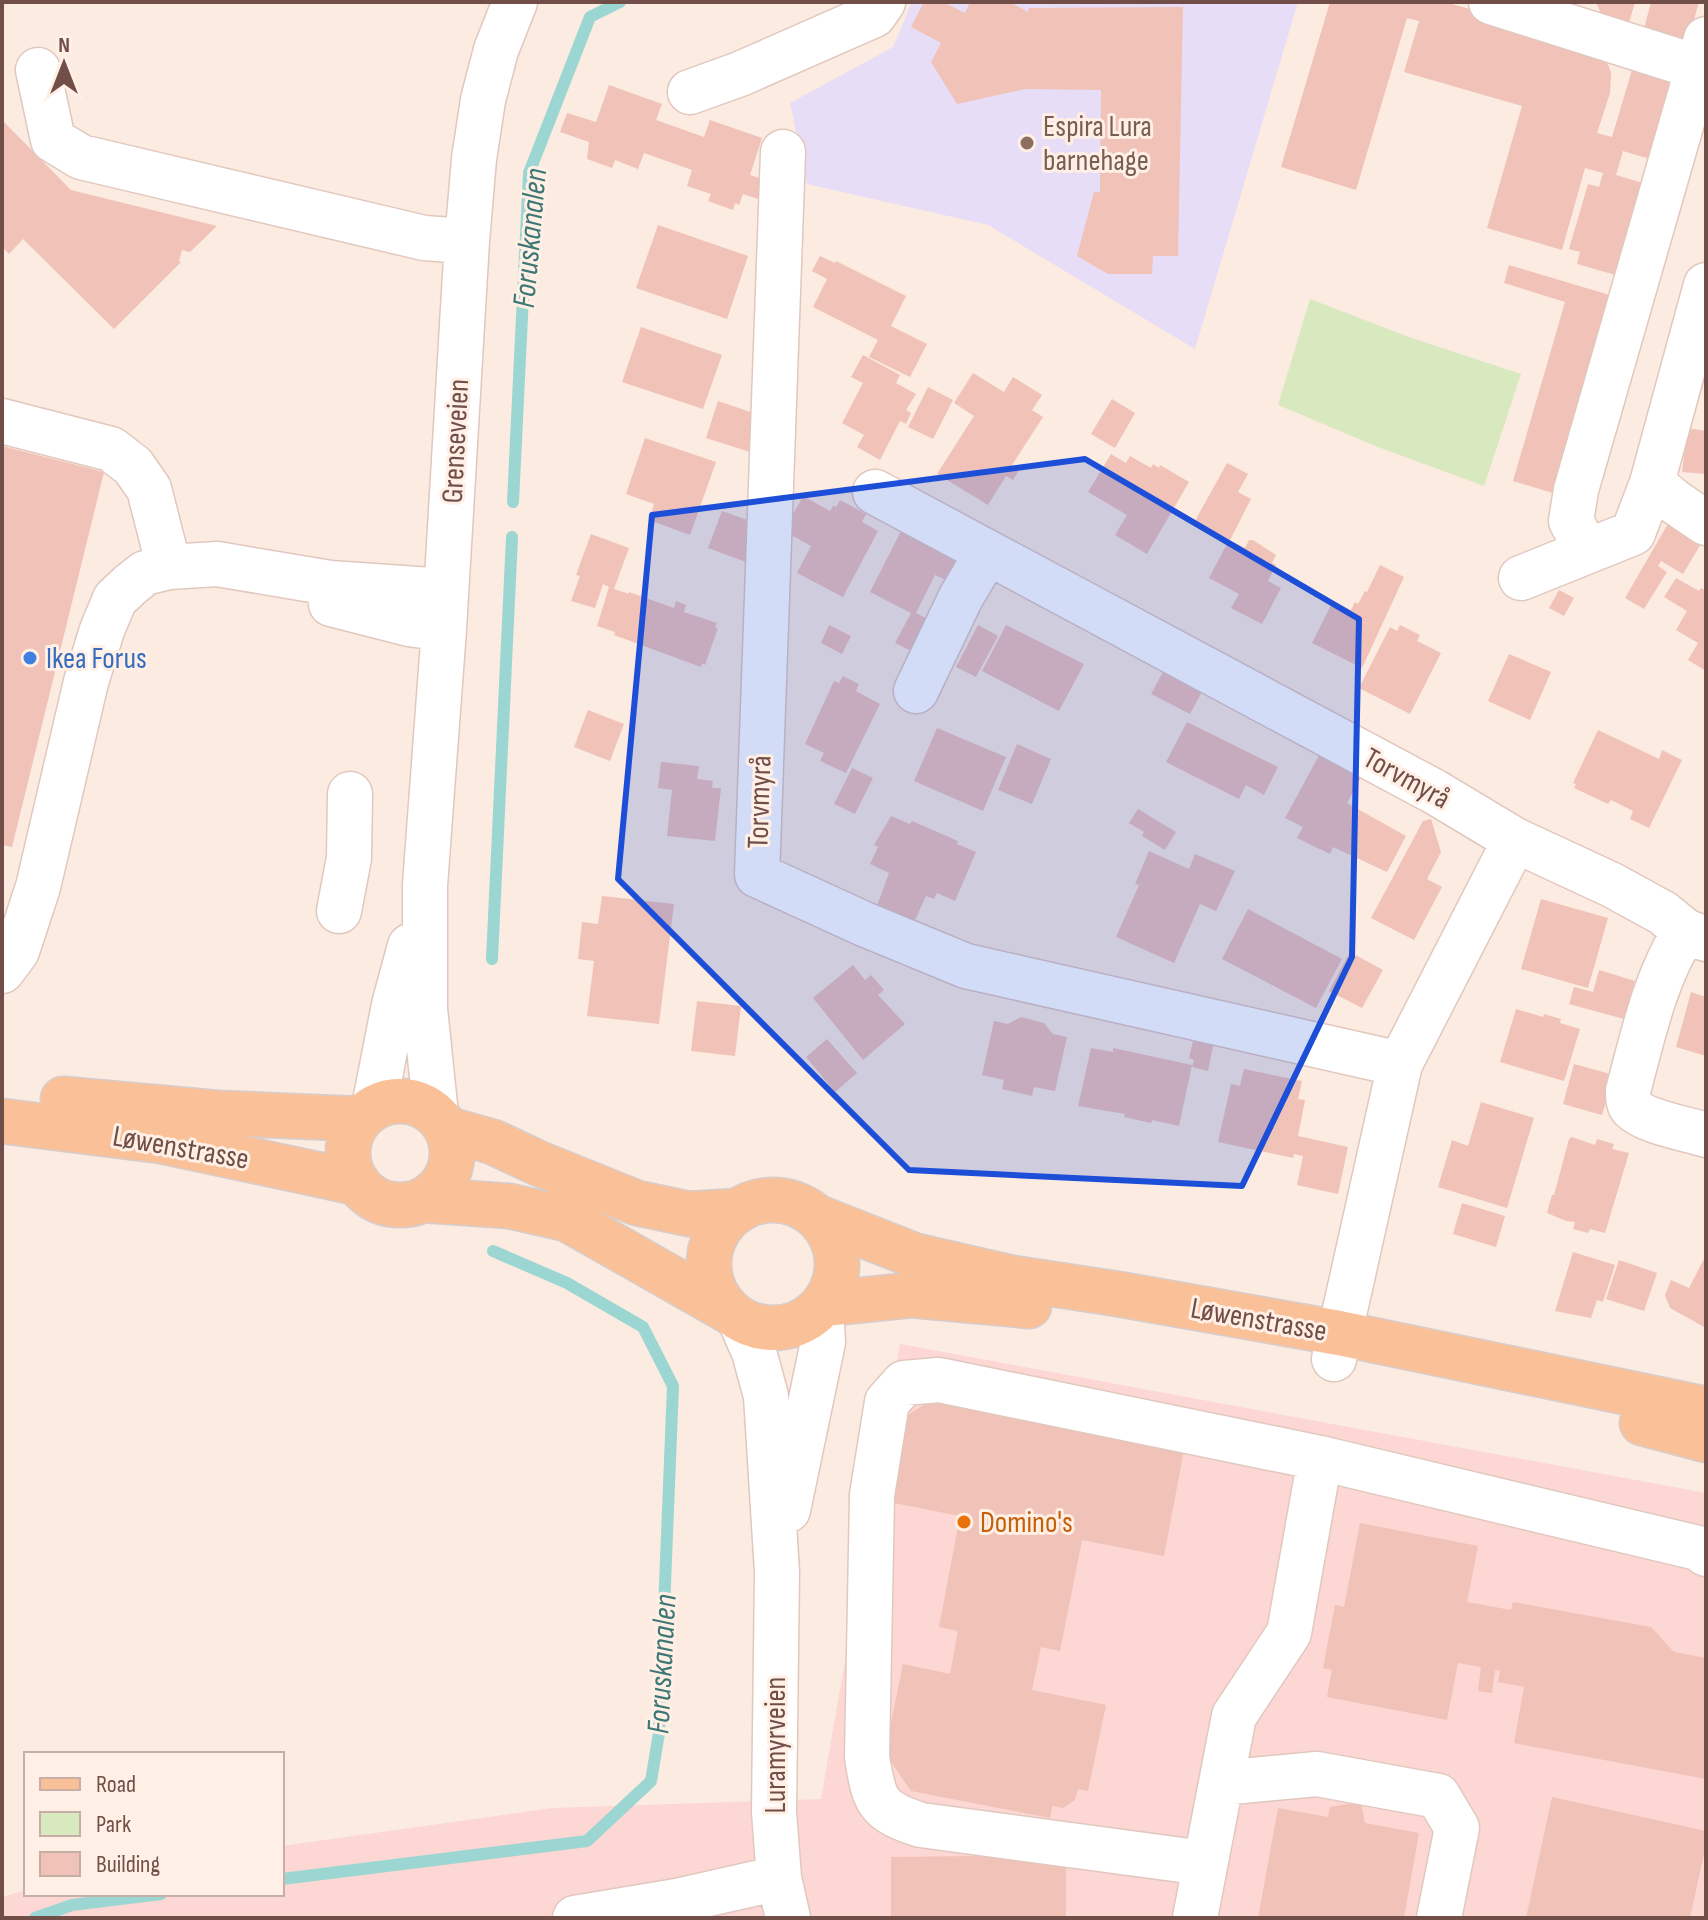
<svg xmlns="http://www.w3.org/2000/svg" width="1708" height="1920" font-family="'Sofia Sans Condensed',sans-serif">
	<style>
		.commercial { fill: #fcd7d3 }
		.education { fill: #e8ddf7 }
		.green { fill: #d8e8bf }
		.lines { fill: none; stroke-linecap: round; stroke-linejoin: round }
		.stream { stroke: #9cd6d2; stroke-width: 12 }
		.building { fill: #f0c2b8 }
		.minor-casing { stroke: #e1c8bf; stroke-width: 47 }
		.major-casing { stroke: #d7cdcc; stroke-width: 47 }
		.minor { stroke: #fff; stroke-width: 44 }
		.major { stroke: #fac198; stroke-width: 44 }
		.marked { fill: #1d4ed8; fill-opacity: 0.2; stroke: #1d4ed8; stroke-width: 6; stroke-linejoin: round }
		.education-dot { fill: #8d6e63; stroke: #ffefe5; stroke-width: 3 }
		.shop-dot { fill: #3f7fe0; stroke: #ffefe5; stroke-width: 3 }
		.food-dot { fill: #e8710a; stroke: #ffefe5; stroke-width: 3 }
		.labels { text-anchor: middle; stroke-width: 6; stroke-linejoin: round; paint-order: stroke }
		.education-label { font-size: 30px; fill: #785e54; stroke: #ffefe5; text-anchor: start }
		.street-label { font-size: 30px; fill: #714e48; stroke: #ffefe5 }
		.shop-label { font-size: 30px; fill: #366cbe; stroke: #ffefe5; text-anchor: start }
		.food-label { font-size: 30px; fill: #c56008; stroke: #ffefe5; text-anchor: start }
		.water-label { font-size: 32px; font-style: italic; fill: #3c7775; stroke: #ffefe5 }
	</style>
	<rect width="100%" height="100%" fill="#fcebe0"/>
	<path class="commercial" d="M900,1344l806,149v425h-1704v-21l24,-7v4h256v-48l270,-38 269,-9z"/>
	<path class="education" d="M912,2h386l-103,347 -207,-124 -181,-41 -17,-81 103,-56z"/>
	<path class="green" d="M1310,299l99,38 112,37 -37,112 -106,-39 -100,-42z"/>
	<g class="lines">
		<path class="stream" d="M513,502l16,-329 61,-156 30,-15
			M492,959l20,-422
			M282,1879l305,-38 64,-60 8,-48 14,-347 -30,-59 -76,-44 -74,-32
			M35,1918l37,-13 89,-11"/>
	</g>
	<path class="building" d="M924,2h19l22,11 5,-11h39l18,9v3l2,-6 154,-1 -5,249h-25l-1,18h-44l-31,-18 17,-64h6l1,-102 -76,-1 -68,15 -26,-42 10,-19 -30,-16z
		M1330,2h115l139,40 20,14 7,16 -1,21 -13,40 15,4 20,-67 44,13 -23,77 -30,-9 -7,24 30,9 -27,92 -42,-12 3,-12 -11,-3 19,-65 11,3 4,-14 -18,-5 -23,82 -75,-22 35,-122 -118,-34 15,-51 -12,-3 -51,172 -75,-23z
		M1596,2h39l-9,31 -22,-12z
		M1651,2h48l-11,39 -44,-12z
		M609,85l53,19 -6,16 48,17 6,-17 52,18 -12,37 19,6 -2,21 -24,-8 -4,11 -4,-2 -2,7 -25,-9 3,-7 -24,-8 5,-16 -48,-17 -6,16 -23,-9 -3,8 -25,-9 2,-17 -29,-10 7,-19 29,9z
		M2,120l69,70 146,36 -27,26 -8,-2 -3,11 2,1 -67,67 -91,-90 -14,15 -7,-7z
		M658,225l90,31 -21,63 -91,-31z
		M820,256l15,7 1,-2 70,35 -15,30 36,18 -17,33 -41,-20 9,-17 -65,-33 14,-28 -15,-8z
		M1509,265l104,31 -57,198 -43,-13 52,-179 -61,-19z
		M641,327l81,28 -19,54 -81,-27z
		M863,355l37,20 -4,8 20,11 -10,16 5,3 -5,11 -6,-3 -20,39 -23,-13 7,-12 -22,-12 21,-40 -12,-6z
		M973,373l31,19 9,-15 29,18 -10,15 11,7 -31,48 7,5 -6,10 -7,-4 -18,29 -51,-31 37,-58 -20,-13z
		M928,387l25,13 -20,39 -25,-12z
		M1112,399l23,14 -20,35 -24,-14z
		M718,401l44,15 -12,36 -44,-14z
		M1687,428l19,3v43l-24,-2z
		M645,438l71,24 -26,73 -41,-15 5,-16 -28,-10z
		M2,446l102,26 -92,375 -10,-2z
		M1111,454l15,9 4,-7 21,12 2,-4 6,4 1,-3 29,17 -42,72 -32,-19 12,-20 -39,-23z
		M1227,463l21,11 -10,18 13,7 -21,41 -35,-19z
		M803,496l27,15 3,-5 3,1 4,-7 26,14 -4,8 16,9 -35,66 -46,-24 14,-27 -27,-15z
		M722,511l37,13 -13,38 -38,-14z
		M1669,522l33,20 -19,32 -22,-13 -3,5 9,6 -23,37 -19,-11z
		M902,529l55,29 -11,22 -11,-5 -19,38 17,9 -16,32 -22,-11 16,-30 -41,-21z
		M591,534l38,14 -15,41 15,5v-2l45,16 2,-7 10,4 -2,7 33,11 -2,5h3l-13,37 -3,-2 -1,4 -87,-32 1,-3 -18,-6 12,-39 -6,-3 -8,24 -24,-7 9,-25 -4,-1z
		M1229,540l16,8 4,-8h4l23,15 -4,8 4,2 -8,16 13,7 -19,36 -31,-16 8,-14 -30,-16z
		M1380,565l24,12 -42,91 -50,-25 21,-42 18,9 4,-8 3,2 7,-13 2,1z
		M1676,578l23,13 2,-3 5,3v80l-18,-11 10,-17 -22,-13 11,-19 -23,-14z
		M1559,590l15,8 -10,18 -15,-8z
		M829,625l22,11 -9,18 -21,-11z
		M978,625l20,11 -22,41 -20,-10z
		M1006,625l78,39 -25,47 -77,-40z
		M1400,625l20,10 -3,6 24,12 -31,61 -51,-26 31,-61 7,4z
		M1509,654l42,18 -21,48 -42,-19z
		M1165,668l39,20 -14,26 -39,-20z
		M843,676l16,8 -3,7 24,13 -34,69 -26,-12 4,-8 -19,-9 29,-63 5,2z
		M588,710l36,14 -14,37 -36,-14z
		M1187,722l91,45 -14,28 -18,-10 -7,14 -73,-37z
		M937,728l69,29 -23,54 -69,-30z
		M1598,730l61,29 3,-9 20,10 -33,68 -19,-9 3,-8 -22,-11 -3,4 -34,-16 2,-4 -3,-1z
		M1017,744l34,15 -19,45 -34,-14z
		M1322,750l42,22 -17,31 59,33 -19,36 -54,-25 -3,7 -33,-16 6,-11 -18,-9z
		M661,762l38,4 -2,13 16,2 -1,7h9l-6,53 -48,-5 5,-46 -14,-2z
		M852,768l21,10 -18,36 -21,-10z
		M1138,809l38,23 -11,18 -23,-14 2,-4 -15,-9z
		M891,816l19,8 2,-3 46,20 -1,3 19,8 -21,49 -18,-8 -3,6 -8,-3 -14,31 -37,-16 14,-38 -19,-9 8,-17 -4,-2z
		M1431,819l10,33 -14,27 15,8 -28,53 -43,-22 52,-97z
		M1149,851l40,18 6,-15 40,17 -19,40 -16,-7 -26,59 -58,-26 23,-52 -4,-1z
		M602,896l72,8 -15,120 -72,-8 7,-55 -16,-2 4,-37 16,2z
		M1541,899l67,19 -20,70 -67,-19z
		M1248,909l94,50 -26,49 -94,-49z
		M1350,952l33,18 -21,38 -33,-17z
		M853,965l12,15 6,-5 13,15 -6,5 27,29 -42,36 -50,-62z
		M1599,970l36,11 -11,38 -55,-15 5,-17 19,5z
		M1691,992l15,5v59l-30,-9z
		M697,1001l44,5 -6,50 -44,-5z
		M1516,1009l27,8 1,-3 17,5 -1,4 20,6 -16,52 -64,-19z
		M1021,1017l23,6 9,11 14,3 -12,54 -21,-4 -2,9 -30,-7 2,-9 -22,-5 12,-54 14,3z
		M1194,1037l20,4 -6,30 -16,-4 2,-7 -5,-2z
		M827,1039l30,34 -22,19 -29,-35z
		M1091,1048l22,4v-4l79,17 -13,61 -27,-6 -1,3 -27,-6 1,-3 -47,-8z
		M1574,1064l40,11 -12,40 -39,-11z
		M1244,1069l58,12 -4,18 7,1 -7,36 50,11 -10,47 -41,-9 6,-29 -9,-2 -1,4 -75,-16 13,-58 9,2z
		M1481,1102l53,16 -27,90 -69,-21 14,-47 16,6z
		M1572,1137l23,8 2,-6 17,5 -2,5 17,4 -24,80 -15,-4 -2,4 -15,-4 2,-7 -9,-1 -19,-8 5,-18h2l15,-56z
		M1462,1203l43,13 -9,31 -43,-13z
		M1573,1252l42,13 -12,37 -6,-2 -6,18 -36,-7z
		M1706,1255v73l-36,-20 -5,-13 6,-15 18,8z
		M1619,1260l38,13 -13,38 -38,-12z
		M931,1400l253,50 -20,106 -82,-16 -22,111 -19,-4 -9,43 74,15 -18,86 -10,-2 -3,11 -12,8 -11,-2 -2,12 -139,-27 -26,-38 18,-89 47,10 8,-43 -19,-4 21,-111 -81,-16 15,-76z
		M1360,1523l118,23 -11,56 44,8 2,-8 138,25 23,25 32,6v121l-192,-36 10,-56 -26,-5 2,-11 -5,-1 -3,23 -14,-2 3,-24 -23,-4 -11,57 -120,-23 5,-27 -9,-2 12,-63 9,2z
		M1552,1797l154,34v13l-16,74h-164z
		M1361,1802l4,21 54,10 -15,85h-146l20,-110 50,9 2,-10z
		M1066,1855v63h-175v-61z"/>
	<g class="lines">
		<g class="minor-casing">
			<path id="minor" d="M1491,2l215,68
				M38,70l15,70 28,17 343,81 43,3
				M690,92l50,-18 134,-59 9,-13
				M783,152l-26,723 107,49 102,42 434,98
				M2,421l109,28 22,17 16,23 20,78
				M1652,483l23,19 31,21
				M875,492l560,300 80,48 97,45 51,28 22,18 21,8
				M1587,551l-16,-30 5,-31 130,-451
				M1521,578l112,-45 19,-50 54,-198
				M331,604l78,20 35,5
				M916,691l45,-94 26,-44
				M339,911l10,-53 1,-64
				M1685,931c-31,49 -42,105 -57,160 0,6 0,14 5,18 13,13 55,20 73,26
				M2,971l15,-20 21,-64 48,-205 16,-52 13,-31 16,-15 14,-11 24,-6 48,-3 113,19 116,8
				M374,1107l20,-102 16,-59
				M436,1115l-11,-106v-124l19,-256 23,-388 7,-82 9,-59 13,-50 19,-48
				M740,1320l14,32 12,44 11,176 -3,240 5,66 9,40
				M1334,1359l66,-295 115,-224
				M788,1510l35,-168 -2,-35
				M1221,1783l96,-9 121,22 19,32 -18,90
				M1204,1863l-283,-38c-44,-14 -47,-23 -54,-68l5,-262 15,-93 17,-19 35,-3 381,78 378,90 8,6
				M575,1918l102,-17 102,-23
				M1195,1918l39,-202 55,-83 31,-175"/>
		</g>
		<g class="major-casing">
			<path id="major" d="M63,1099l155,14 142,6
				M348 1153a52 52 0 1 1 104 0a52 52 0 1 1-104 0Z
				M2,1121l159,20 197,42
				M447,1129l46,13 47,22 97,39 52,11 48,-3
				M423,1200l86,6 58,13 162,92
				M709 1264a64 64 0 1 1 128 0a64 64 0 1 1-128 0Z
				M817,1217l99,39 96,22 106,16 221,39 367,76
				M824,1304l87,-9 118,11
				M1642,1423l64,17"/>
		</g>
		<use href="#minor" class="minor"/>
		<use href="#major" class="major"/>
	</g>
	<path class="marked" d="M1085,459l274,160 -7,338 -110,229 -333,-16 -291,-291 34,-364z"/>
	<circle class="education-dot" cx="1027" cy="143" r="8"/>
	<circle class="shop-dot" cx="30" cy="658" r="8"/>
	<circle class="food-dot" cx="964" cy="1522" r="8"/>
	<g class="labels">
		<g class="education-label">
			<text x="1043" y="136">Espira Lura<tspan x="1043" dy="34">barnehage</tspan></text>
		</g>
		<g class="street-label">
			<text transform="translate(455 441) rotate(-87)" y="10">Grenseveien</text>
			<text transform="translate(1407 778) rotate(29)" y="10">Torvmyrå</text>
			<text transform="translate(759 802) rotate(-88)" y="10">Torvmyrå</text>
			<text transform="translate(181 1147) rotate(10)" y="10">Løwenstrasse</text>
			<text transform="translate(1259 1319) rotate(10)" y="10">Løwenstrasse</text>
			<text transform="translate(775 1745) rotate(-90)" y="10">Luramyrveien</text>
		</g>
		<g class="shop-label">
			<text x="46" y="668">Ikea Forus</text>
		</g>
		<g class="food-label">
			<text x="980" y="1532">Domino's</text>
		</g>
		<g class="water-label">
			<text transform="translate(529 238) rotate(-85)" y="11">Foruskanalen</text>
			<text transform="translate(661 1664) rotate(-87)" y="11">Foruskanalen</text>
		</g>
	</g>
	<rect width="1708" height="1920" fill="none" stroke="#714e48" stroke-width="8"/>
	<rect x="24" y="1752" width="260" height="144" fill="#ffefe5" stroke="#c6afa6" stroke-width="2"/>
	<rect x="40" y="1778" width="40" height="12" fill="#fac198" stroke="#c6afa6" stroke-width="2"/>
	<text x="96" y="1792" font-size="24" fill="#714e48">Road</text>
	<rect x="40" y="1812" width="40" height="24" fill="#d8e8bf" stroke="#c6afa6" stroke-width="2"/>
	<text x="96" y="1832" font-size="24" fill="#714e48">Park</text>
	<rect x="40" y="1852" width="40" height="24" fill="#f0c2b8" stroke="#c6afa6" stroke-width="2"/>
	<text x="96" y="1872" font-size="24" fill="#714e48">Building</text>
	<g transform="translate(64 64)" stroke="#ffefe5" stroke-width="6" paint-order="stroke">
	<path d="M0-6L14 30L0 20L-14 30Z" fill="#714e48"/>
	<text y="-12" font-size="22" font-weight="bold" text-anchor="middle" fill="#714e48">N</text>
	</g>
</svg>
